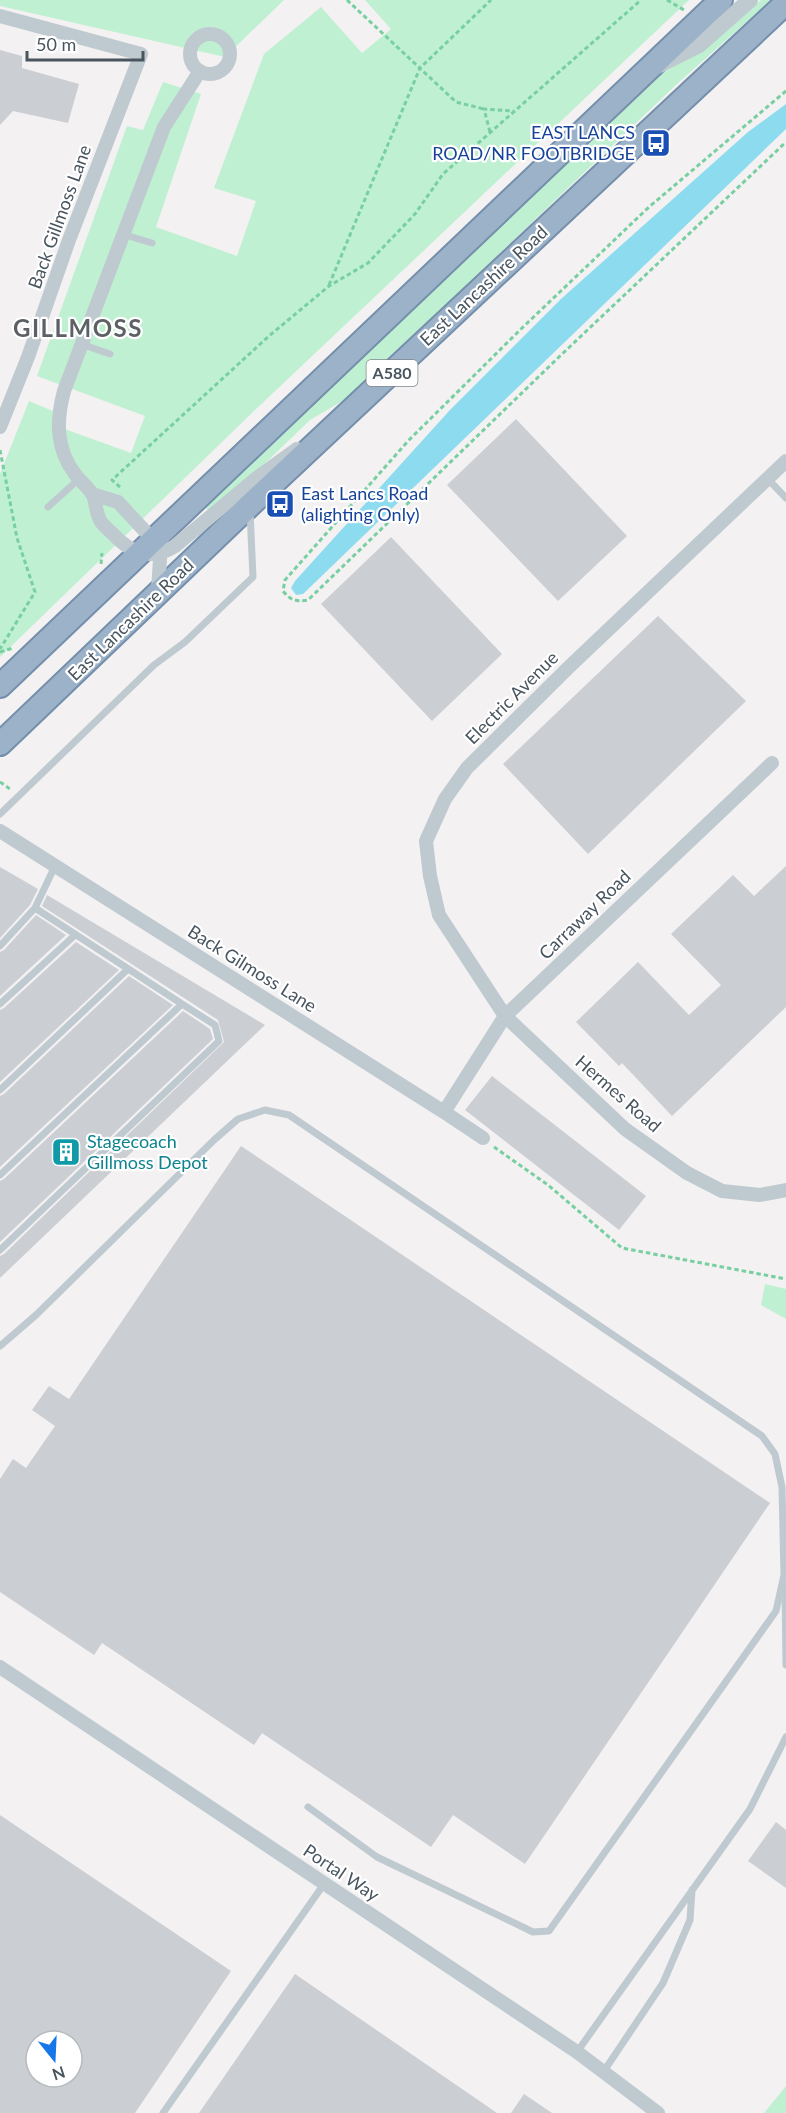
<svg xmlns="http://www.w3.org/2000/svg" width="786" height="2113" font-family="Lato,sans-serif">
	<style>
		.green { fill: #c0f0d2 }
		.water { fill: #8ddbee }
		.building { fill: #cbced3; fill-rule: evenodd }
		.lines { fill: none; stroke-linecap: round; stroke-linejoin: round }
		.trunk-casing { stroke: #748fac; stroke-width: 26 }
		.path { stroke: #77cfa2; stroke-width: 3; stroke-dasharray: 4.5 3; stroke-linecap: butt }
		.service { stroke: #bfc9d0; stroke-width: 7 }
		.minor { stroke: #bfc9d0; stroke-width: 14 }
		.tertiary { stroke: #bfc9d0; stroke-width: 16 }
		.trunk { stroke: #9cb2c8; stroke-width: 22 }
		.labels { text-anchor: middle; stroke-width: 4.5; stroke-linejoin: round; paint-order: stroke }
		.shield { fill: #fff; stroke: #7f888f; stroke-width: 1.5 }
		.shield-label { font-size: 16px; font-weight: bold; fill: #48555f }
		.transit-label { font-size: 18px; fill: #164399; stroke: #fff; text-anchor: end }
		.street-label { font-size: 18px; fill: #48555f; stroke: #fff }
		.culture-label { font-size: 18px; fill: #0d838f; stroke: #fff; text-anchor: start }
		.district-label { font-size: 24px; font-weight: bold; letter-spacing: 1.5px; fill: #5d6166; stroke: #fff }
	</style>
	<rect width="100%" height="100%" fill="#f3f1f1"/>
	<path class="green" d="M0,0h284l-59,57 -225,-51z
		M365,0h324l-434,410 -255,247v-183l29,-73 36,15 -3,12 69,25 14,-37 -108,-40 90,-250 16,4 20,-48 38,12 -45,133 81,29 19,-55 -42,-13 50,-134 57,-47 41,46 29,-24z
		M761,0h10l-94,84 -328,313 -39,23 -53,51 -49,40 -3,-5 451,-429 51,-31z
		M765,1284l21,5v30l-25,-14z
		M786,2086v27h-22z"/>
	<path class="water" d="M786,104v25l-483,465 -7,1 -5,-7 4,-7 155,-171 111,-111 187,-167z"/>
	<path class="building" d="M0,50l22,6v12l57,16 -11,39 -55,-12 -13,14z
		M516,419l111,117 -69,65 -111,-116z
		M391,537l111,117 -70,67 -111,-117z
		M658,616l88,85 -158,153 -85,-90z
		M786,866v141l-114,109 -50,-53 -3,3 -43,-44 62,-60 51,53 32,-30 -50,-51 62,-59 21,21z
		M0,867l38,22 -8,16 -30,33z
		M47,895l218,130 -265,253v-22l4,-2 220,-212 -6,-22 -176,-114z
		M36,915l30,20 -66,61v-44l4,-2z
		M76,942l43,28 -119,112v-72l4,-2z
		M129,976l44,29 -173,162v-71l4,-2z
		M183,1011l27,18 3,10 -213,203v-61l4,-2z
		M492,1076l154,120 -27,34 -154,-120z
		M241,1146l529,357 -245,361 -72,-49 -22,32 -169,-114 -8,12 -152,-102 -8,12 -94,-63v-113l13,-20 13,9 29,-42 -23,-16 17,-24 20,13z
		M0,1815l231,156 -96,142h-135zM36,2041h36v36h-36z
		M776,1822l10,8v58l-38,-27z
		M295,1974l202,139h-298z
		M524,2094l28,19h-41z"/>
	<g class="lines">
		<g class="trunk-casing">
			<path id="trunk" d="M0,686l721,-686
				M0,744l249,-238 537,-503"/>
		</g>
		<path class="path" d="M347,0l109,102 28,7
			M667,0l17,10
			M786,91l-137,116 -127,121 -113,112 -124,140 -2,11c7,9 13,11 25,9l252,-244 226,-214
			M490,132l-6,-23 30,2
			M329,285l91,-217 71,-68
			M0,450l17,88 18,54 -35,57
			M120,487l-8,-7 157,-144 60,-50 39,-23 47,-49 28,-40 198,-174
			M101,564l1,-11
			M0,652l13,-4
			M0,782l10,7
			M494,1147l54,38 74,63 164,31"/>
		<path class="service" d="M122,234l30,9
			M81,344l29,10
			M767,478l19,20
			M48,507l31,-28
			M0,814l154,-149 31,-23 68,-65 -3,-66
			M0,946l35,-38 20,-42
			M0,1004l75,-69
			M0,1090l128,-121
			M0,1175l182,-171 -147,-96
			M0,1250l219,-209 -4,-16 -33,-21
			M0,1346l36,-31 178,-175 24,-21 27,-9 24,5 473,321 13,18 7,33 2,88 -8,36 -227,320 -16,1 -156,-75 -69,-50
			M785,1587l1,78
			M577,2052l173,-243 36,-72
			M604,2071l59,-88 27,-63 2,-30
			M163,2113l161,-229"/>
		<path class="minor" d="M0,16l141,38 -72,186 -41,117 -28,70
			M190 54a20 20 0 1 1 40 0a20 20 0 1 1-40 0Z
			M200,71l-36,56 -100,264c-8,30 -8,58 11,83 5,7 14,14 18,21 3,8 3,19 8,27 4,5 9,9 13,13 18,19 37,26 61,11l83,-69 39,-28
			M786,461l-217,206 -102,101 -22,31 -19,42 4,35 9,39 66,101 120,113 62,44 35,18 38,4 26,-5
			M92,494l26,8 38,41 4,16 -2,32
			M0,831l444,281 39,26
			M444,1112l61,-96 267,-253
			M0,1667l577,385 81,61"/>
		<path class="tertiary" d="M659,65l40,-20 51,-45"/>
		<use href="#trunk" class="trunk"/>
	</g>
	<defs>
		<g id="bus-square" transform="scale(1.5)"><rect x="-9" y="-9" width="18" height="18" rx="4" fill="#1a4fb4" stroke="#fff"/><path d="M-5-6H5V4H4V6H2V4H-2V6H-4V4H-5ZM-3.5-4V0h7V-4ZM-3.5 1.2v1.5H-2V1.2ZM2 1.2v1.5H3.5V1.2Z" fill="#fff"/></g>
		<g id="building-square" transform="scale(1.5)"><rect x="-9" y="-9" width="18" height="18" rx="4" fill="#0f9aa8" stroke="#fff"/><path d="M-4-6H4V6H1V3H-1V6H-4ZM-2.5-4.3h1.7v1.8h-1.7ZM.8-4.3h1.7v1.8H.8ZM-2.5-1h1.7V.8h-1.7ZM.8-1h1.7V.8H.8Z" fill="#fff"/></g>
	</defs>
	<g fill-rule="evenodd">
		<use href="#bus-square" x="656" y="143"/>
		<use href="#bus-square" x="280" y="504"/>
		<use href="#building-square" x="66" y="1152"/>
	</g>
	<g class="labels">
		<rect class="shield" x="366.5" y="360" width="51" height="26" rx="4.5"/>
		<g class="shield-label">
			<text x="392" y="379">A580</text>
		</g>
		<g class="transit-label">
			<text x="635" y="139">EAST LANCS<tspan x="635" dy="21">ROAD/NR FOOTBRIDGE</tspan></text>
			<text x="301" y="500" text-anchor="start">East Lancs Road<tspan x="301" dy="21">(alighting Only)</tspan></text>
		</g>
		<g class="street-label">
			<text transform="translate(60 217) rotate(-70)" y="6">Back Gillmoss Lane</text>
			<text transform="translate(484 286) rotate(-43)" y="6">East Lancashire Road</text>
			<text transform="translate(131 620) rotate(-44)" y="6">East Lancashire Road</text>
			<text transform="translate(512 698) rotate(-45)" y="6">Electric Avenue</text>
			<text transform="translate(585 915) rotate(-44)" y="6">Carraway Road</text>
			<text transform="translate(252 969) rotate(32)" y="6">Back Gilmoss Lane</text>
			<text transform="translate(618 1094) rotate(41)" y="6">Hermes Road</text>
			<text transform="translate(341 1873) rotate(34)" y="6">Portal Way</text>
		</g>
		<g class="culture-label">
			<text x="87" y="1148">Stagecoach<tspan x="87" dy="21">Gillmoss Depot</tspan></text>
		</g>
		<g class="district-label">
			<text x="78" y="337">GILLMOSS</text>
		</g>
	</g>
	<g transform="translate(54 2059) rotate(162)"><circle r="28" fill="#ffffff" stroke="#b6bbbf" stroke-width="1.5"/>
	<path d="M0-4.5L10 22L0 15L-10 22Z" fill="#1776e8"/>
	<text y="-9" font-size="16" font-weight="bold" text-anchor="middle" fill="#48555f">N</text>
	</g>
	<path d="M27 51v9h116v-9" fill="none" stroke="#48555f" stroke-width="3"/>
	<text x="36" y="51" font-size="18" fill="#48555f" stroke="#ffffff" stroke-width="4.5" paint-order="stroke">50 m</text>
</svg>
